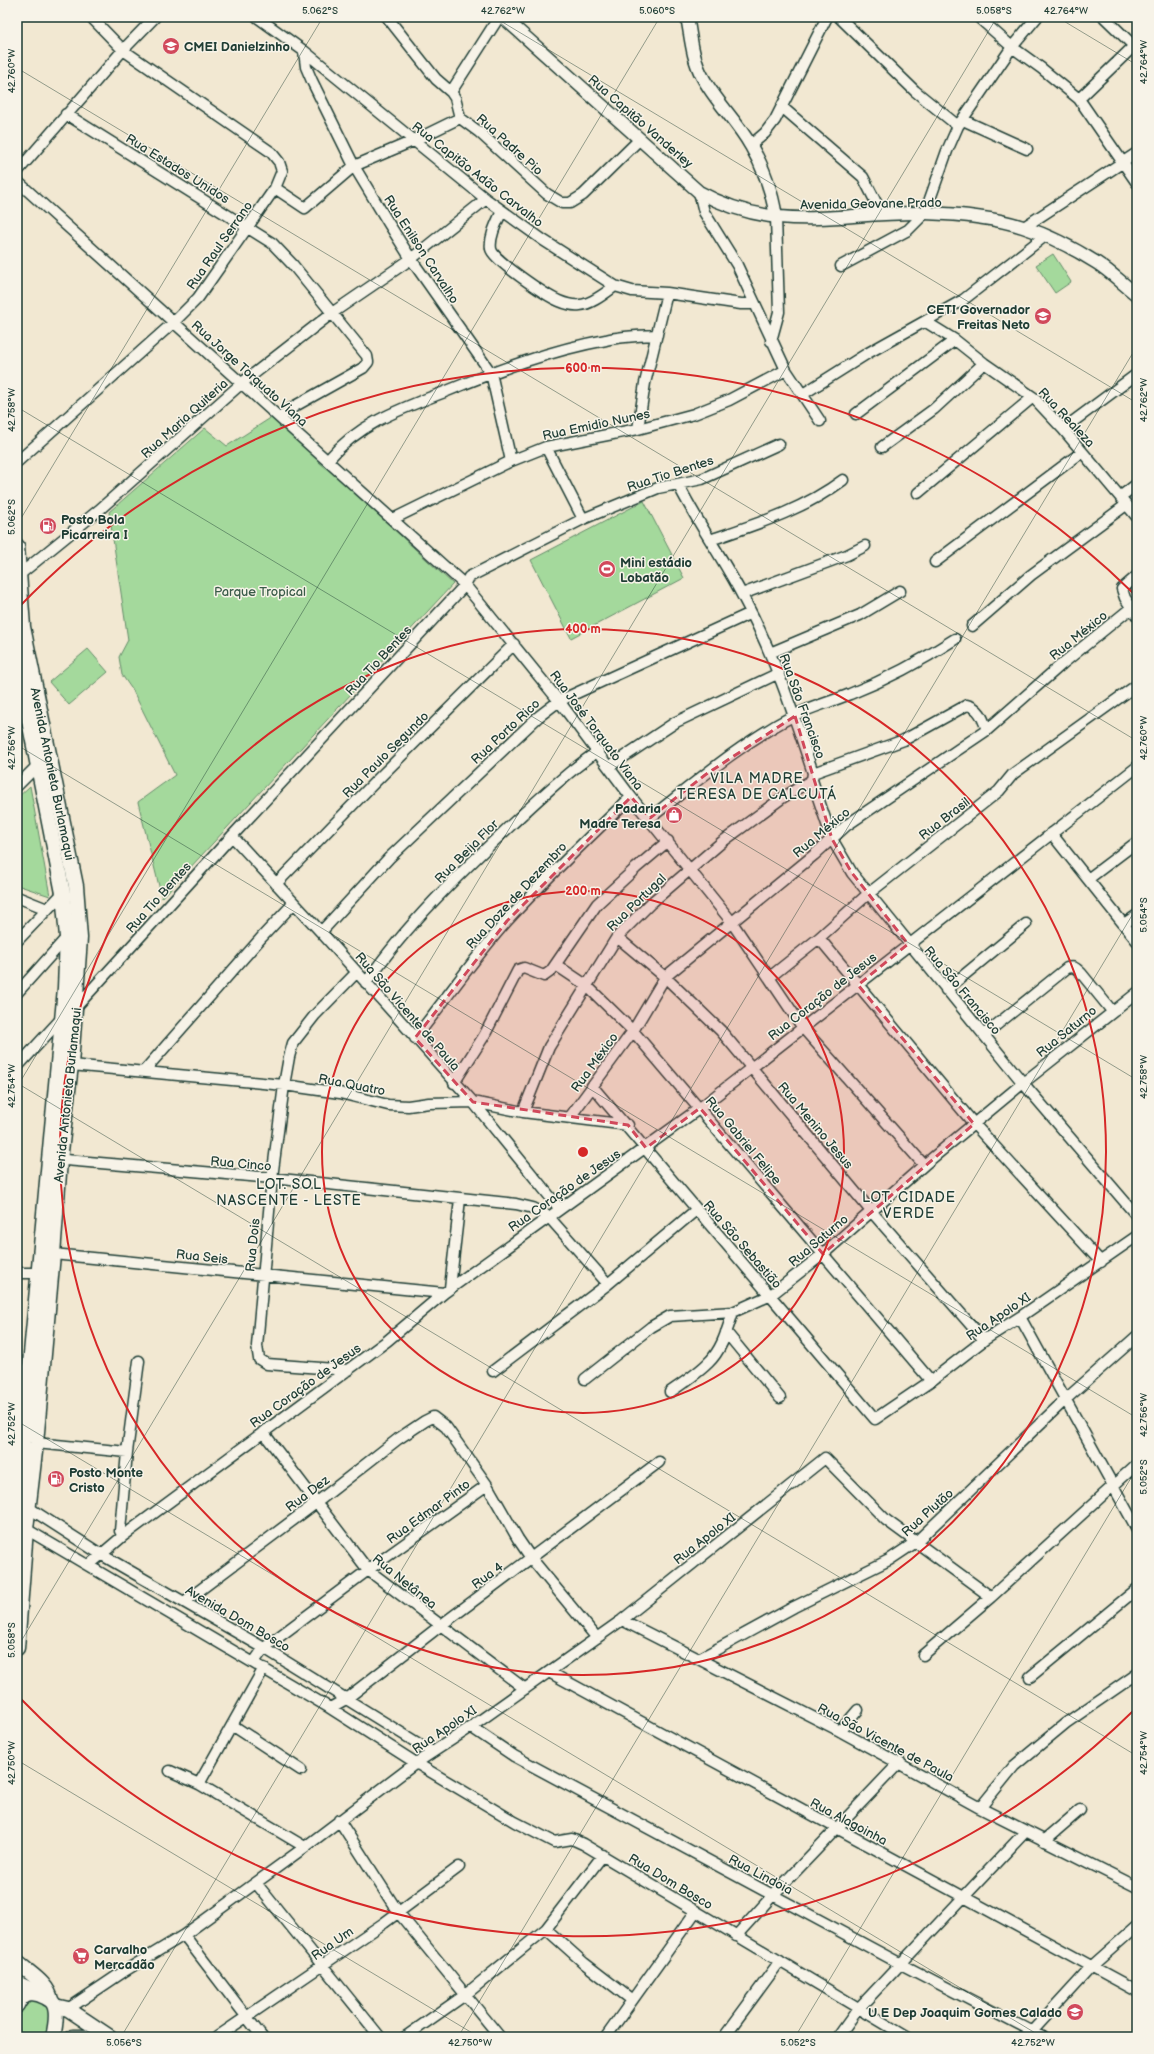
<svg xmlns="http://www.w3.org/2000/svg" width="1154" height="2054" font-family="'Balsamiq Sans',sans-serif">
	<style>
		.green { fill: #a4d99c; stroke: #628b68 }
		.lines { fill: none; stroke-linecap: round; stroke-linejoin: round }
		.minor-casing { stroke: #1f3d34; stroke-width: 13 }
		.tertiary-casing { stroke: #1f3d34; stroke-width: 15 }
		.secondary-casing { stroke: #1f3d34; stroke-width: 17 }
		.minor { stroke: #f7f3e8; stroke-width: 10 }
		.tertiary { stroke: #f7f3e8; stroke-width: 12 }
		.secondary { stroke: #f7f3e8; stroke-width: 14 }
		.marked { fill: #d1495b; fill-opacity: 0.2; stroke: #d1495b; stroke-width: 3; stroke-dasharray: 8 5; stroke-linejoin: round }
		.ticks { fill: none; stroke: #1f3d34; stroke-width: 1; stroke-opacity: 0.45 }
		.ring { fill: none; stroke: #d62828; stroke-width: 2 }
		.labels { text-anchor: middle; stroke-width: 3; stroke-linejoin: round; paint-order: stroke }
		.poi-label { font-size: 13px; font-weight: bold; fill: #1f3d34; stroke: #f7f3e8; text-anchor: start }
		.street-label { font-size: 13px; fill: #1f3d34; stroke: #f7f3e8 }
		.park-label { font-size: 13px; fill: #3a5c49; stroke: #f7f3e8 }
		.neighbourhood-label { font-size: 14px; letter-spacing: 1px; fill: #1f3d34; stroke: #f7f3e8 }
		.centre { fill: #d62828; stroke: #f7f3e8; stroke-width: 2 }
		.ring-label { font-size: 12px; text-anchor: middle; font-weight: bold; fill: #d62828; stroke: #f7f3e8; stroke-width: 3; stroke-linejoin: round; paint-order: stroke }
		.neatline { fill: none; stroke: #1f3d34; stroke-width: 1.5 }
		.ticks-label { font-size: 10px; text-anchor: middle; fill: #1f3d34 }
	</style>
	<rect width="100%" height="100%" fill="#f2e8d2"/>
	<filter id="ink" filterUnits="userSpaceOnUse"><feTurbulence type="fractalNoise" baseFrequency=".025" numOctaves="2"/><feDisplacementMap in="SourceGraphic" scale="8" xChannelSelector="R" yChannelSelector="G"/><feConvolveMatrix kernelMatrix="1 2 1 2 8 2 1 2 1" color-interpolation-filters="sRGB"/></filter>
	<g filter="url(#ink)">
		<path class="green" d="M1053,254l18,28 -16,11 -19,-28z
			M272,417l181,167 -291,314 -24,-96 37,-27 -42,-84 -11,-16 -3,-18 9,-17 -19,-128 96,-84 22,18z
			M644,501l40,77 -113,60 -40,-78z
			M88,649l20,23 -39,33 -20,-23z
			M30,786l20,110 -33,-11v-87z
			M29,1997l16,5 5,10 -3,25h-24c-10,-14 -3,-27 6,-40z"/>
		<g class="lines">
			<g class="minor-casing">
				<path id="minor" d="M257,17l47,34 182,148 57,41 72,46 17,5 35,2 74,11h14
					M387,17l49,62 15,13 4,6 5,20 19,14 68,62 15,9h8l13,-8 57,-56
					M839,17l76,74 43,35
					M978,17l34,30 29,21 38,31 58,84
					M1104,17l33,32
					M304,51l2,16 6,14 42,85 35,58 22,35 80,114 20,88
					M451,92l48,-75
					M1079,99l58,-56
					M782,107l81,70 19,37
					M66,114l206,129 21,22 74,91 1,6 -5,6 -68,38 -15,11
					M963,120l64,29
					M751,145l14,-12 10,-13 52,-103
					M17,172l106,-122 32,-33
					M17,181l448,404 94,116 72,96 100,124 72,107 121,137
					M275,188l30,20 49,-42 59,-25 47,-23
					M699,192l5,20 33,53 49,105 34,51
					M502,211c-5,11 -13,26 -11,38 2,11 56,47 68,52 7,3 13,5 21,4 12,-1 25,-12 35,-19
					M1024,227l113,-74
					M841,266l67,-36 17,-17 22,-62 11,-25 54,-79 25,-30
					M926,322l29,18 29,23 49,34 30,32 74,88
					M771,341l8,-29 -3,-95
					M803,394l65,-41 95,-53 82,-64
					M856,414l99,-74
					M638,429l7,-46 22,-90
					M1063,429l74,-55
					M546,447l37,72
					M882,447l52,-38 50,-46
					M328,460c31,-37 75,-52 119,-69 51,-21 104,-41 159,-51 16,-4 34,-4 51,-5
					M17,462l157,-140 24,-24 77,-110 7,-17 -3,-9 -8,-10 -148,-102 -32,-33
					M678,484c19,38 44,73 64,111 31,57 51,117 71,178l-1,7 20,59 20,34 171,210 114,133
					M918,493l115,-96
					M1120,497l17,-13
					M393,519l118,-58 35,-14 92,-18 56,-15 35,-14 57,-30
					M710,540c47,-16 93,-30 133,-60
					M935,562l147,-110
					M19,575l80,-65 143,-127 90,-70 79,-54 75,-60
					M1137,576l-15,13 3,9 12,18
					M742,594l105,-39 18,-9
					M972,626l59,-51 95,-70
					M770,653l90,-38 40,-24
					M610,766l66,-44 103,-49
					M813,773l91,-33 63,-35c13,3 16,14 20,25
					M17,786l21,-21
					M650,818c46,-36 91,-75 143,-102 18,-9 38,-14 57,-22 38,-15 70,-32 105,-55
					M1051,833l86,108
					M232,836l89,96 152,170 87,107
					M1088,879l49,-37
					M276,884l98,-101 140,-139
					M17,897l30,12
					M1124,924l13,-9
					M321,932l68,-74 149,-141 21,-16 192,-88
					M617,937l48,40 56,54 150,180 113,129
					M819,938l155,186 127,138
					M17,941l46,-48
					M556,965l30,20 47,46 298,350
					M770,977l49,-39 49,-44 131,-103 14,-17 124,-89
					M366,983c40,-58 93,-109 144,-157 28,-26 56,-53 88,-75
					M946,990l80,-66
					M17,993l50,-56
					M75,1008l157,-172 233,-251 4,-8 114,-58 75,-31 44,-9 77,-35
					M984,1035l83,-67c7,-2 9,0 14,5l31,38
					M415,1038c31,-39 59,-80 92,-117 39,-43 82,-84 124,-124
					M71,1065l213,20 56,8 48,12 20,1 21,-3 44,-1 50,10 105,13
					M17,1067l45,-49
					M144,1071l118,-134 31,-33
					M454,1083l30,-47 34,-66 6,-2 20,8 7,-5 46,-67 39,-36 32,-27
					M592,1086l283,333 56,-38 53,-41 36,-23 117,-81
					M523,1112l26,-65 68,-110 34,-34 71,-61 60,-44 30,-18
					M570,1117l63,-86 32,-54 149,-122 33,-30 140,-95 75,-66 69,-56
					M54,1159l218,19 244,26 17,4 15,8 60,68
					M53,1254l391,39
					M17,1273h21
					M450,1288l10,-89
					M1020,1317l117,212
					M726,1332l54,66
					M348,1370l-81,-6 -8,-5 -2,-13 15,-168 12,-93 5,-28 4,-14 22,-28 42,-43
					M493,1371l115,-87 88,-74
					M585,1379l66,-52 19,-11 63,-4 38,-17 52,-41 101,-89 99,-82 114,-90
					M670,1392c13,-9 27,-18 38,-29 14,-13 19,-33 25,-51
					M263,1432l105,138 157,119
					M36,1443l91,9
					M29,1508l73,47 162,93 168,104
					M26,1529l304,179 86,55 99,59 39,20 18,-3 11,5 324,193
					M123,1536l-3,-5 7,-79 12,-91
					M89,1565l34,-29 264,-195 57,-48 256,-185 437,-341
					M184,1602l132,-99 82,-64 27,-18 8,-4 13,10 41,58 31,54 13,19 66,80
					M622,1620l218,111 140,77 157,79
					M923,1655l68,-58 146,-133
					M699,1659l95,-52 95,-47 27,-18 150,-143 71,-63
					M254,1662l10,-14 104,-78 119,-85
					M549,1672l588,319
					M1030,1677l107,-88
					M330,1708l16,-9 94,-73 219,-164
					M232,1725l69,45
					M471,1727l43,29 80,43 307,165 141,73
					M840,1731l18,-21
					M170,1771l29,13 106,63
					M199,1784l65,-116
					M980,1808l34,-42 52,-43 71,-49
					M339,1820l59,92 102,125
					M1044,1841l36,-31
					M256,1883l124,154
					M546,1929l38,34 48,37
					M184,1935l78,102
					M736,1936l37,-41 127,-133
					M68,2009l55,-37 61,-37 121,-88 111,-84 55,-36 151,-107 203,-162 61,62 105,77
					M217,2037l167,-114 75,-56
					M405,2037l60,-42 81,-66 57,-74
					M606,2037l90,-126
					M724,2037l56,-76
					M838,2037l20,-28 168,-178
					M1027,2037l65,-71 45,-40"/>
			</g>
			<g class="tertiary-casing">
				<path id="tertiary" d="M503,17l196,175c80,44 142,19 226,21 31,1 68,4 98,14 25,8 52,22 74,36 14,9 27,22 40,32
					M687,17c4,19 5,41 15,59 13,25 35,45 49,70 13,22 21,46 25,71"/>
			</g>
			<g class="secondary-casing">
				<g id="secondary">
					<path id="s1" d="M17,546l6,81 53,259 4,52 -9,127 -11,95 -7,94 -17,189 -10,86 -9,119"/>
					<path d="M17,660l46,233 4,44 -2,51 -48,516"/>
					<path d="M17,1962c12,11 31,21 34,38"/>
					<path d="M17,1983l19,9"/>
					<path d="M17,2005c6,-14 17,-14 28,-8 3,2 6,3 8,6 5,8 2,25 0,34"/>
					<path d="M55,2006l13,3 42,28"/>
					<path d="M73,2037h11"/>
				</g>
			</g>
			<use href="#minor" class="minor"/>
			<use href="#tertiary" class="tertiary"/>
			<use href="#secondary" class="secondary"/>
		</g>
	</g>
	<path class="marked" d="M795,716l37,123 20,34 56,71 -50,41 116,139 -151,130 -123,-146 -54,40 -18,-23 -155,-23 -58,-64 92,-117 124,-124 19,21 55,-43z"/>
	<path class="ticks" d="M494,17l643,386M1057,17l80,48M17,68l1120,673M17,407l1120,673M17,525l306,-508M17,745l1120,673M17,1083l1120,673M17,1087l643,-1070M17,1421l1025,616M17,1648l980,-1631M17,1760l462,277M121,2037l1016,-1691M458,2037l679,-1130M795,2037l342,-569M1133,2037l4,-7"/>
	<g class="ring">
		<circle cx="583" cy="1152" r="261"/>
		<circle cx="583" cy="1152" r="523"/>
		<path d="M1133 1711A784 784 0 0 1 19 1697M19 607A784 784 0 0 1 1133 593"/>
	</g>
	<defs>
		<g id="school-disc" transform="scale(0.9)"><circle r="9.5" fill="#d1495b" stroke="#f7f3e8"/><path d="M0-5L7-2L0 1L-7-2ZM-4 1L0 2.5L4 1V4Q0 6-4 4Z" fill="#fff"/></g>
		<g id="fuel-disc" transform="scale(0.9)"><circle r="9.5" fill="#d1495b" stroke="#f7f3e8"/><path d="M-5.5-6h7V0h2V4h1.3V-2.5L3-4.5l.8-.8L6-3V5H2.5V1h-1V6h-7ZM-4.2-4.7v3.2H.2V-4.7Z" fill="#fff"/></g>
		<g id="stadium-disc" transform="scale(0.9)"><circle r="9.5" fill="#d1495b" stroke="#f7f3e8"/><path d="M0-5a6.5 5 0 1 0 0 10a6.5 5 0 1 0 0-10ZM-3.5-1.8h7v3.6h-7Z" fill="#fff"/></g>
		<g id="shop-disc" transform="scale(0.9)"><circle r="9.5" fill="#d1495b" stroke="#f7f3e8"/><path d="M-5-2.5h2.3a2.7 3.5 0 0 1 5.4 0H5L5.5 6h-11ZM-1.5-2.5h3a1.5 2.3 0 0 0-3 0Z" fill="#fff"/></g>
		<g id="supermarket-disc" transform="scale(0.9)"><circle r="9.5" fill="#d1495b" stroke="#f7f3e8"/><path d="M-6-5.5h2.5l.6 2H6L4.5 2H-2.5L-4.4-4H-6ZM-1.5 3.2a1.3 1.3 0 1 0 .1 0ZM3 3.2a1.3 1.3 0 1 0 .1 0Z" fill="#fff"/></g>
	</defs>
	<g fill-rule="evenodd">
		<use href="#school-disc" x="171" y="46"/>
		<use href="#school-disc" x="1043" y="316"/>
		<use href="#fuel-disc" x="48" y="526"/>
		<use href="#stadium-disc" x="607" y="569"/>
		<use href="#shop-disc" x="674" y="815"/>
		<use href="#fuel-disc" x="56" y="1479"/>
		<use href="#supermarket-disc" x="81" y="1956"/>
		<use href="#school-disc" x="1075" y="2012"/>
	</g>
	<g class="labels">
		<g class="poi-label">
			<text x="184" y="51">CMEI Danielzinho</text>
			<text x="1030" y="314" text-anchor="end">CETI Governador<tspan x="1030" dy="15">Freitas Neto</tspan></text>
			<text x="61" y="524">Posto Bola<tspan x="61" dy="15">Picarreira I</tspan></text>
			<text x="620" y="567">Mini estádio<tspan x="620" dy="15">Lobatão</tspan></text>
			<text x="661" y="813" text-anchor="end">Padaria<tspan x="661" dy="15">Madre Teresa</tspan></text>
			<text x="69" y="1477">Posto Monte<tspan x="69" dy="15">Cristo</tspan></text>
			<text x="94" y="1954">Carvalho<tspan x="94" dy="15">Mercadão</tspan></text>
			<text x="1062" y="2017" text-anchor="end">U E Dep Joaquim Gomes Calado</text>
		</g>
		<g class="street-label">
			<text transform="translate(641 121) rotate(41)" y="5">Rua Capitão Vanderley</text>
			<text transform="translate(510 144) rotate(42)" y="5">Rua Padre Pio</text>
			<text transform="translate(178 168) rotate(32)" y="5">Rua Estados Unidos</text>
			<text transform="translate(478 174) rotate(38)" y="5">Rua Capitão Adão Carvalho</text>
			<text transform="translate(871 203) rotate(-1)" y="5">Avenida Geovane Prado</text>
			<text transform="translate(219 245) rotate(-55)" y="5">Rua Raul Serrano</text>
			<text transform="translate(422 249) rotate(57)" y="5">Rua Enilson Carvalho</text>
			<text transform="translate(250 373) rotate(42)" y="5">Rua Jorge Torquato Viana</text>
			<text transform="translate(1067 417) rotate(47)" y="5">Rua Realeza</text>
			<text transform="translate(184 418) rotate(-42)" y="5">Rua Maria Quiteria</text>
			<text transform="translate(596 424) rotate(-12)" y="5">Rua Emidio Nunes</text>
			<text transform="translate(670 473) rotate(-18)" y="5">Rua Tio Bentes</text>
			<text transform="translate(1078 635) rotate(-39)" y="5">Rua México</text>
			<text transform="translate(378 660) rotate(-47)" y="5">Rua Tio Bentes</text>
			<text transform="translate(803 706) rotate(70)" y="5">Rua São Francisco</text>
			<text transform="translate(597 730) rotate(53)" y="5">Rua José Torquato Viana</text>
			<text transform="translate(505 731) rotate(-43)" y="5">Rua Porto Rico</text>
			<text transform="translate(385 754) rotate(-45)" y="5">Rua Paulo Segundo</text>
			<text dy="5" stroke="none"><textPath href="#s1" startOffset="231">Avenida Antonieta Burlamaqui</textPath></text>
			<text transform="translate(944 818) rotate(-38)" y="5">Rua Brasil</text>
			<text transform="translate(821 832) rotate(-40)" y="5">Rua México</text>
			<text transform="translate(466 851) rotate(-45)" y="5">Rua Beija Flor</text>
			<text transform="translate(516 895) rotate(-47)" y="5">Rua Doze de Dezembro</text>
			<text transform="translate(158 897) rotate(-48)" y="5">Rua Tio Bentes</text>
			<text transform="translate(636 902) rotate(-44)" y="5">Rua Portugal</text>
			<text transform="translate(963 990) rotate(50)" y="5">Rua São Francisco</text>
			<text transform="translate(822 996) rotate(-38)" y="5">Rua Coração de Jesus</text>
			<text transform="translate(408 1011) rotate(49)" y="5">Rua São Vicente de Paula</text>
			<text transform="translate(1066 1031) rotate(-39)" y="5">Rua Saturno</text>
			<text transform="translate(594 1062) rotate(-54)" y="5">Rua México</text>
			<text transform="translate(352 1084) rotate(11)" y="5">Rua Quatro</text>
			<text transform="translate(67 1095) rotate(-84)" y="5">Avenida Antonieta Burlamaqui</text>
			<text transform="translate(816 1125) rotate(50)" y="5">Rua Menino Jesus</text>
			<text transform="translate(744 1140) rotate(50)" y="5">Rua Gabriel Felipe</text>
			<text transform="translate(241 1163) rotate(5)" y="5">Rua Cinco</text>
			<text transform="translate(564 1190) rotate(-35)" y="5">Rua Coração de Jesus</text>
			<text transform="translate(818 1240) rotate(-40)" y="5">Rua Saturno</text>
			<text transform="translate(743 1244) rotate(49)" y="5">Rua São Sebastião</text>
			<text transform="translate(252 1245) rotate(-84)" y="5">Rua Dois</text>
			<text transform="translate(202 1256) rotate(6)" y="5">Rua Seis</text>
			<text transform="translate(998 1316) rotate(-34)" y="5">Rua Apolo XI</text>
			<text transform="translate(305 1385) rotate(-36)" y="5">Rua Coração de Jesus</text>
			<text transform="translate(307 1493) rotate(-37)" y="5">Rua Dez</text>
			<text transform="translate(428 1511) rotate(-36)" y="5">Rua Edmar Pinto</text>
			<text transform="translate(927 1512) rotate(-42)" y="5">Rua Plutão</text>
			<text transform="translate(704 1538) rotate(-38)" y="5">Rua Apolo XI</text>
			<text transform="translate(487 1575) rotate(-36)" y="5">Rua 4</text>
			<text transform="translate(405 1581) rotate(39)" y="5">Rua Netânea</text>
			<text transform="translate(238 1618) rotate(30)" y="5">Avenida Dom Bosco</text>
			<text transform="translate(444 1729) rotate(-34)" y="5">Rua Apolo XI</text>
			<text transform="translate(886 1742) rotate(28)" y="5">Rua São Vicente de Paula</text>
			<text transform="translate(849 1821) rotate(28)" y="5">Rua Alagoinha</text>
			<text transform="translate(761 1874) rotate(28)" y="5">Rua Lindoia</text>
			<text transform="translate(671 1881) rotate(31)" y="5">Rua Dom Bosco</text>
			<text transform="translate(332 1943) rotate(-35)" y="5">Rua Um</text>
		</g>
		<g class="park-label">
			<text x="260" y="596">Parque Tropical</text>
		</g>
		<g class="neighbourhood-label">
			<text x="757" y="783">VILA MADRE<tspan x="757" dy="16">TERESA DE CALCUTÁ</tspan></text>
			<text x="289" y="1189">LOT. SOL<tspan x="289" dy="16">NASCENTE - LESTE</tspan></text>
			<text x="909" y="1202">LOT. CIDADE<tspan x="909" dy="16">VERDE</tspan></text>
		</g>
	</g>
	<circle cx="583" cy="1152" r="6" class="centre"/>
	<g class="ring-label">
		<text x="583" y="372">600 m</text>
		<text x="583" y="633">400 m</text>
		<text x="583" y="895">200 m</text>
	</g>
	<rect width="1154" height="2054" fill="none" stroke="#f7f3e8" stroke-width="44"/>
	<rect x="22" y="22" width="1110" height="2010" class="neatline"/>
	<g class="ticks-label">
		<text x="320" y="14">5.062°S</text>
		<text x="503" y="14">42.762°W</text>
		<text x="657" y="14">5.060°S</text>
		<text x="994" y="14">5.058°S</text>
		<text x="1066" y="14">42.764°W</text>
		<text transform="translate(1143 62) rotate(-90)" y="4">42.764°W</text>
		<text transform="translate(11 71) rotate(-90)" y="4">42.760°W</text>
		<text transform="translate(1143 400) rotate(-90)" y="4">42.762°W</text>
		<text transform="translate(11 410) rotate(-90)" y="4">42.758°W</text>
		<text transform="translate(11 517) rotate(-90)" y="4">5.062°S</text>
		<text transform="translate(1143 738) rotate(-90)" y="4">42.760°W</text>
		<text transform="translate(11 748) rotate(-90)" y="4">42.756°W</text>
		<text transform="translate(1143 915) rotate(-90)" y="4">5.054°S</text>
		<text transform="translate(1143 1077) rotate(-90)" y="4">42.758°W</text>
		<text transform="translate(11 1086) rotate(-90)" y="4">42.754°W</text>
		<text transform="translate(1143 1415) rotate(-90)" y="4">42.756°W</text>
		<text transform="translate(11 1424) rotate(-90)" y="4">42.752°W</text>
		<text transform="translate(1143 1477) rotate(-90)" y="4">5.052°S</text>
		<text transform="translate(11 1640) rotate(-90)" y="4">5.058°S</text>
		<text transform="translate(1143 1753) rotate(-90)" y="4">42.754°W</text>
		<text transform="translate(11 1763) rotate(-90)" y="4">42.750°W</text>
		<text x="124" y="2046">5.056°S</text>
		<text x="470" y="2046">42.750°W</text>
		<text x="798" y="2046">5.052°S</text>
		<text x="1033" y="2046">42.752°W</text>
	</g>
</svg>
